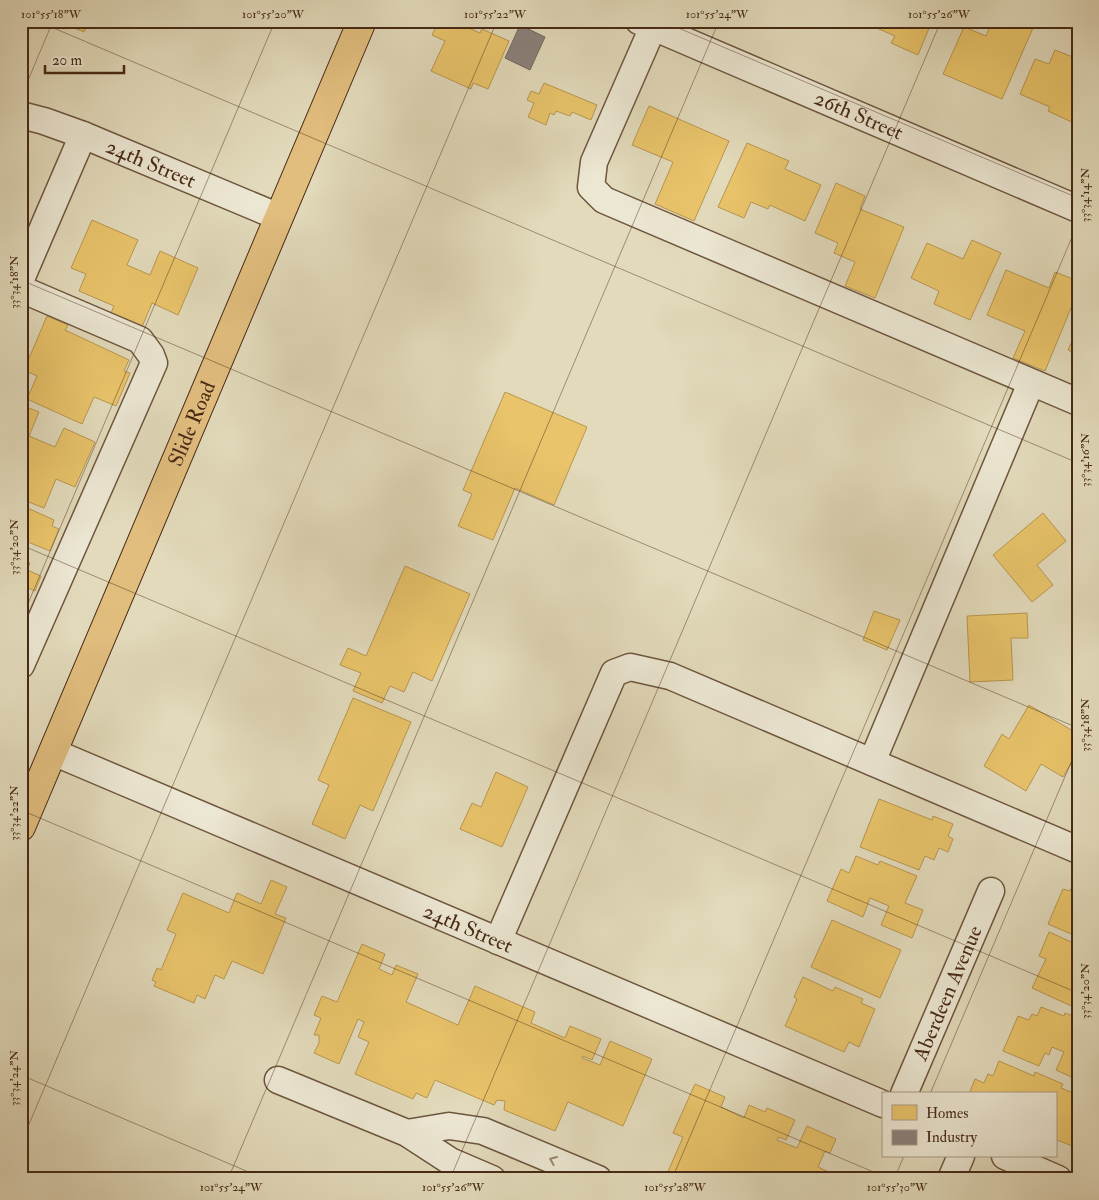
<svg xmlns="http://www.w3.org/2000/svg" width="1099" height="1200" font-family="'IM FELL Double Pica',serif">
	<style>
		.homes { fill: #e9c46a; stroke: #b89650 }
		.industry { fill: #8a817c; stroke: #76675d }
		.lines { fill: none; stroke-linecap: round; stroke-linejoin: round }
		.minor-casing { stroke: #6e563e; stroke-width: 29 }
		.major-casing { stroke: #472a15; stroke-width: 30 }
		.minor { stroke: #ece7d3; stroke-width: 26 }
		.major { stroke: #e1bd7e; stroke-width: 28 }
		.oneway { stroke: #9a8874 }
		.ticks { fill: none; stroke: #472a15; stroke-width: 1; stroke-opacity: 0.45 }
		.labels { text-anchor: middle; stroke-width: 5; stroke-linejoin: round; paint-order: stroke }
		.street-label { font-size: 21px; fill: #472a15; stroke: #ece7d3 }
		.neatline { fill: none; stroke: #472a15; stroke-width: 2 }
		.ticks-label { font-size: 12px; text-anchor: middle; fill: #472a15 }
	</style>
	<rect width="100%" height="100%" fill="#e2dabb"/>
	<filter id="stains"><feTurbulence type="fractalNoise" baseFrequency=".004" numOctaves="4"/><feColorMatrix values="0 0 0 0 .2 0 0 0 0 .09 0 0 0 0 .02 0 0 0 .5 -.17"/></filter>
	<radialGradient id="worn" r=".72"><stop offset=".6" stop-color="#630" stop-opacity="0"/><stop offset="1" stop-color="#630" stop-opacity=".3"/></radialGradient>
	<path class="homes" d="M58,21h31l-5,11z
		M439,21h14l27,12 2,-4 27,12 -21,48 -15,-6 -2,6 -40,-18 14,-30 -13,-6z
		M861,21h71l-14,34 -27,-12 4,-7z
		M992,21h44l-34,78 -59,-25 21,-47 22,9z
		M1055,50l23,9v66l-30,-14 2,-4 -30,-13 15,-35 14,5z
		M544,83l53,22 -6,15 -19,-8 -2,4 -14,-5 -2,4 -4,-2 -4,12 -18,-8 6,-14 -7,-3 4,-9 8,3z
		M649,106l80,35 -35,80 -39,-17 18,-42 -41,-17z
		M747,143l42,18 -4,8 36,16 -16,36 -35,-16 -2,4 -17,-7 -7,16 -26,-11z
		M836,183l29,13 -5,13 44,18 -29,71 -30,-12 10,-24 -21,-9 4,-10 -23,-10z
		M92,220l46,20 -11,25 23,10 10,-24 38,17 -20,47 -26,-12 -10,24 -31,-14 3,-7 -35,-15 7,-17 -15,-6z
		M972,240l29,13 -31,67 -36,-16 5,-13 -28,-13 16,-35 36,16z
		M1006,270l43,18 6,-16 23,9v10l-33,80 -32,-13 12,-27 -38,-16z
		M47,316l21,9 -3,5 64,30 -5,11 6,2 -14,33 -22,-9 -12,27 -55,-25 10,-23 -13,-6z
		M1078,328v27l-10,-5z
		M505,392l82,35 -33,78 -39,-17 -22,52 -35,-14 14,-32 -9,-4z
		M21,405l18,7 -10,24 26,11 9,-19 31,14 -20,45 -19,-8 -12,29 -23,-9z
		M21,505l33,15 -2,6 7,3 -9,22 -22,-9 1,-4 -8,-3z
		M1043,513l23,28 -29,24 16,20 -21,17 -39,-47z
		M21,559l9,4 -3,7 14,6 -6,15 -14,-6z
		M405,566l65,28 -38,87 -19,-9 -9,20 -14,-6 -8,17 -29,-12 8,-18 -21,-8 8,-17 18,8z
		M874,611l26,9 -13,30 -24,-10z
		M1027,613l1,25h-17l2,42 -43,2 -3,-66z
		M353,698l58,24 -38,89 -13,-6 -15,34 -33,-15 17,-39 -11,-5z
		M1029,705l49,29v18l-15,25 -22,-13 -15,27 -42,-25 18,-32 7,5z
		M496,772l32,15 -26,60 -42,-18 12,-26 9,4z
		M879,799l53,21 1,-4 20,8 -5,12 5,3 -5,13 -9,-4 -5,12 -9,-4 -6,14 -59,-23z
		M856,856l22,9 2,-4 37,15 -12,27 18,7 -11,28 -31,-13 8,-19 -19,-8 -7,19 -36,-16 14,-32 8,4z
		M271,880l16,7 -12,27 11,4 -23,56 -31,-13 -8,18 -9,-4 -10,24 -8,-4 -3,8 -40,-17 2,-4 -4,-2 5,-12 4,2 15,-36 -9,-4 16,-37 46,20 8,-20 24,11z
		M1073,884l5,2v51l-30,-13 15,-35 7,2z
		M832,920l69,30 -21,48 -69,-31z
		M1049,932l29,13v64l-46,-21 14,-29 -7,-3z
		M362,944l23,10 -6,15 13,6 4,-10 22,9 -12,28 52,23 17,-39 60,26 -4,11 34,15 5,-12 31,13 -9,21 -9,-4 -1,2 18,7 10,-24 42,18 -29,67 -55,-24 -13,29 -51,-21 1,-9 -8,-1 -3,5 -59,-25 -8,18 -11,-5 -3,6 -58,-25 14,-32 -11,-5 6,-15 -6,-3 -19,45 -25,-11 5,-10v-8h-5l7,-17 -7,-3 8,-19 15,6z
		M803,977l30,14 2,-4 28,12 -2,4 14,6 -16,38 -10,-5 -5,10 -59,-26 12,-27 -3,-2z
		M1041,1007l23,9 1,-3 13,5v62l-22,-10 8,-18 -12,-5 -3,8 -4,-2 -6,13 -36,-15 15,-35 11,4 3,-6 5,2z
		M999,1061l35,15 1,-4 28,12 -2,4 17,7 -1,53 -22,-9v-45h-86l6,-15 9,4 4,-9 5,2z
		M695,1084l30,13 -4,10 23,11 5,-13 16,7 2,-4 28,12 -9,20 -7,-3 -2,3 20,8 10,-22 29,13 -6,14 -5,-2 -7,16 13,6 -3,6h-150l-11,-5 16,-37 -10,-4z"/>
	<path class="industry" d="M520,25l25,12 -15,33 -25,-12z"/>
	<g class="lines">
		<g class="minor-casing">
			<g id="minor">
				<path id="s1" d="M639,21l439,188"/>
				<path d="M653,27l-59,135 -3,25 13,13 474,202"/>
				<path id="s2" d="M21,115l23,6 39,14 196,82"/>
				<path d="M21,279l62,-144"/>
				<path d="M21,289l119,51 11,15 3,8 -133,302"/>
				<path id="s3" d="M53,752l830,352"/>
				<path d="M872,762l159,-379"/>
				<path d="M498,941l116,-268 16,-6 40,9 408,174"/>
				<path d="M278,1080l129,53 43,28 42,18"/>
				<path id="s4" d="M904,1094l87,-203"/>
				<path d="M407,1133l42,-7 34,5 115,48"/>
				<path d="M1005,1156l53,23"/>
				<path d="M951,1179l10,-23"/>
			</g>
		</g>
		<g class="major-casing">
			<g id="major">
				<path id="s5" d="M21,827l341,-806"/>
			</g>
		</g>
		<use href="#minor" class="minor"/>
		<use href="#major" class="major"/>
	</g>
	<defs><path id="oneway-chevron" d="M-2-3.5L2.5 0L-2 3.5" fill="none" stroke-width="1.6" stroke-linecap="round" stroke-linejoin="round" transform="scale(1.25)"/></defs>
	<use class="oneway" href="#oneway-chevron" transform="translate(553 1160) rotate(-157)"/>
	<path class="ticks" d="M37,21l1041,442M662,21l416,177M21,97l32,-76M21,280l1057,448M21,545l1057,448M21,620l254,-599M21,810l869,369M21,1075l244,104M930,1094l148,-348M21,1143l476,-1122M228,1179l491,-1158M450,1179l491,-1158M672,1179l406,-956M894,1179l10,-23"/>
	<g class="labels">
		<g class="street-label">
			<text dy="7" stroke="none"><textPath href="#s1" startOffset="239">26th Street</textPath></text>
			<text dy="7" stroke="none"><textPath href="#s2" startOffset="139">24th Street</textPath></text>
			<text dy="7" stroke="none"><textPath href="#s5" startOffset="438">Slide Road</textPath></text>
			<text dy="7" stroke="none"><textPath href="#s3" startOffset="451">24th Street</textPath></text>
			<text dy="7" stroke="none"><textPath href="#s4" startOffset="110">Aberdeen Avenue</textPath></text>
		</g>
	</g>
	<rect width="1099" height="1200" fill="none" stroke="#e2dabb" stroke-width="55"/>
	<rect x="882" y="1092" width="175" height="65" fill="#ece7d3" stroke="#aa9b87"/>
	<rect x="892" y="1105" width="25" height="15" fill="#e9c46a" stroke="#aa9b87"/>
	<text x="926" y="1118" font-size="15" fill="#472a15">Homes</text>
	<rect x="892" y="1130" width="25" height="15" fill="#8a817c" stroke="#aa9b87"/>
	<text x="926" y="1142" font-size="15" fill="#472a15">Industry</text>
	<path d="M45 65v8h79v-8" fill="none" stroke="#472a15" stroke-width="2.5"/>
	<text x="52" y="65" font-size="15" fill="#472a15" stroke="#ece7d3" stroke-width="4" paint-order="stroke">20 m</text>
	<rect x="28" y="28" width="1044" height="1144" class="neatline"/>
	<g class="ticks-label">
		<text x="51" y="18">101°55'18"W</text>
		<text x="273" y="18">101°55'20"W</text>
		<text x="495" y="18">101°55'22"W</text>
		<text x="717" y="18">101°55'24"W</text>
		<text x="939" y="18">101°55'26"W</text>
		<text transform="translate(1085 195) rotate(-90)" y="4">33°34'14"N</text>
		<text transform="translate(14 282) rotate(-90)" y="4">33°34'18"N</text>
		<text transform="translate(1085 460) rotate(-90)" y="4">33°34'16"N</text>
		<text transform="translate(14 547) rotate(-90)" y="4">33°34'20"N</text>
		<text transform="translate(1085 725) rotate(-90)" y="4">33°34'18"N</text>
		<text transform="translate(14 813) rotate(-90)" y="4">33°34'22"N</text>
		<text transform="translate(1085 991) rotate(-90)" y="4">33°34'20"N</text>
		<text transform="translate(14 1078) rotate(-90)" y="4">33°34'24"N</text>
		<text x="231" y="1191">101°55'24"W</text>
		<text x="453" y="1191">101°55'26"W</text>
		<text x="675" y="1191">101°55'28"W</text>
		<text x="897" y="1191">101°55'30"W</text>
	</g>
	<rect width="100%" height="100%" filter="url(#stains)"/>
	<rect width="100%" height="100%" fill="url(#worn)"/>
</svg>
